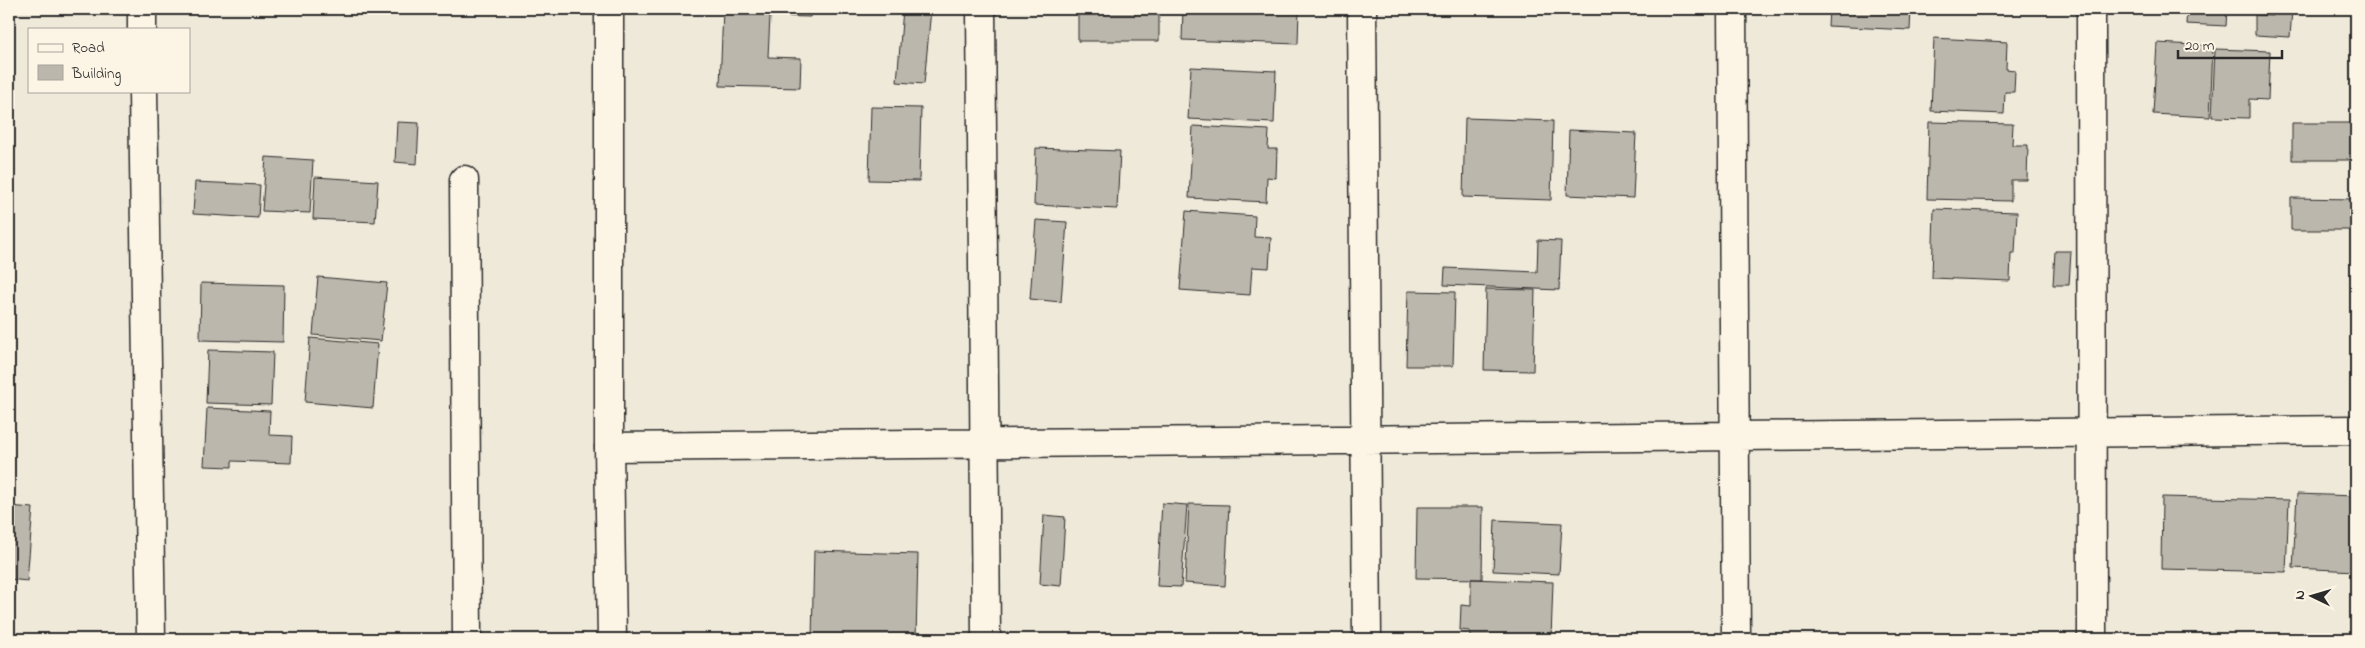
<svg xmlns="http://www.w3.org/2000/svg" width="2365" height="648" font-family="'Indie Flower',sans-serif">
	<style>
		.building { fill: #bcb7ac; stroke: #2b2b2b }
		.lines { fill: none; stroke-linecap: round; stroke-linejoin: round }
		.minor-casing { stroke: #2b2b2b; stroke-width: 31 }
		.major-casing { stroke: #2b2b2b; stroke-width: 31 }
		.minor { stroke: #fcf5e5; stroke-width: 28 }
		.major { stroke: #fcf5e5; stroke-width: 28 }
	</style>
	<rect width="100%" height="100%" fill="#efe9da"/>
	<filter id="ink" filterUnits="userSpaceOnUse"><feTurbulence type="fractalNoise" baseFrequency=".02" numOctaves="2"/><feDisplacementMap in="SourceGraphic" scale="10" xChannelSelector="R" yChannelSelector="G"/><feConvolveMatrix kernelMatrix="1 2 1 2 8 2 1 2 1" color-interpolation-filters="sRGB"/></filter>
	<g filter="url(#ink)">
		<path class="building" d="M723,9h88l-1,8 -40,-1 -2,41 33,1 -1,30 -80,-2z
			M903,9h28l-7,75 -27,-2z
			M1078,9h81v32h-81z
			M1183,9h116l-1,35 -116,-4z
			M1829,9h82l-1,21 -82,-4z
			M2187,9h40l-1,17 -40,-2z
			M2273,9h19l-2,28 -35,-2v-20l18,1z
			M1934,38l73,4 -1,27 9,1 -1,22h-9l-1,22 -73,-3z
			M2157,43l56,3 -3,71 -57,-3z
			M2215,49l55,2 -2,49 -19,-1v19l-37,-1z
			M1191,67l85,4 -2,52 -86,-4z
			M871,107l50,1 -2,73 -50,-1z
			M1465,118l88,3 -2,79 -88,-3z
			M397,122l22,1 -2,41 -22,-2z
			M1929,122l84,2 -1,21h16l-1,35h-16v21l-84,-2z
			M2292,123h64v37h-64z
			M1193,126l76,4 -1,19h9l-1,29 -9,-1 -1,25 -77,-4z
			M1569,130l67,3 -3,65 -66,-3z
			M1036,148l84,3 -3,58 -83,-4z
			M266,157l47,3 -3,53 -48,-2z
			M315,177l63,4 -3,41 -62,-3z
			M195,182l65,3 -2,33 -65,-4z
			M2291,198l65,1v31h-65z
			M1934,209l83,3 -2,41h-4l-1,28 -78,-3z
			M1186,211l69,5 -1,21 17,1 -2,30 -17,-1 -2,28 -70,-5z
			M1036,220l31,2 -6,80 -31,-3z
			M1538,240l23,1 -2,49 -115,-5 1,-17 92,4z
			M2055,251h16l-2,34h-16z
			M318,277l69,6 -6,58 -68,-6z
			M201,283l83,2 -1,57 -83,-2z
			M1486,289l49,1 -2,81 -49,-1z
			M1408,291l47,1 -2,74h-47z
			M310,338l68,6 -5,64 -68,-6z
			M208,350l65,2 -2,53 -65,-2z
			M207,408l63,3 -1,24 23,1 -1,27 -59,-2v6l-28,-1z
			M2297,494l59,2v75l-63,-3z
			M2162,497l127,3 -3,72 -125,-3z
			M1162,503l25,2 -6,82 -24,-1z
			M1189,504l40,1 -4,81 -40,-3z
			M9,506l24,2 -6,73 -18,-2z
			M1417,507h66l-1,72 -66,-1z
			M1044,515l21,2 -4,69 -21,-2z
			M1495,520l67,3 -3,51 -66,-3z
			M814,551l104,3 -2,85h-104z
			M1471,579l82,3 -2,57h-81v-8l-10,-1 1,-25 10,1z"/>
		<g class="lines">
			<g class="minor-casing">
				<path id="minor" d="M142,9v20
					M981,9l5,630
					M1362,9l5,630
					M1732,9l4,630
					M2091,9l1,630
					M143,91l8,548
					M464,180l3,459
					M609,447l1747,-17"/>
			</g>
			<g class="major-casing">
				<path id="major" d="M609,9v438l3,192"/>
			</g>
			<use href="#minor" class="minor"/>
			<use href="#major" class="major"/>
		</g>
	</g>
	<rect width="2365" height="648" fill="none" stroke="#fcf5e5" stroke-width="30"/>
	<rect x="15" y="15" width="2335" height="618" fill="none" stroke="#2b2b2b" stroke-width="2" filter="url(#ink)"/>
	<rect x="28" y="28" width="162" height="65" fill="#fcf5e5" stroke="#a8a49b"/>
	<rect x="38" y="44" width="25" height="8" fill="#fcf5e5" stroke="#a8a49b"/>
	<text x="72" y="52" font-size="15" fill="#2b2b2b">Road</text>
	<rect x="38" y="65" width="25" height="15" fill="#bcb7ac" stroke="#a8a49b"/>
	<text x="72" y="78" font-size="15" fill="#2b2b2b">Building</text>
	<g transform="translate(2312 596) rotate(275)" stroke="#fcf5e5" stroke-width="4" paint-order="stroke">
	<path d="M0-4L9 19L0 12L-9 19Z" fill="#2b2b2b"/>
	<text y="-8" font-size="14" font-weight="bold" text-anchor="middle" fill="#2b2b2b">N</text>
	</g>
	<path d="M2178 50v8h104v-8" fill="none" stroke="#2b2b2b" stroke-width="2.5"/>
	<text x="2185" y="50" font-size="15" fill="#2b2b2b" stroke="#fcf5e5" stroke-width="4" paint-order="stroke">20 m</text>
</svg>
